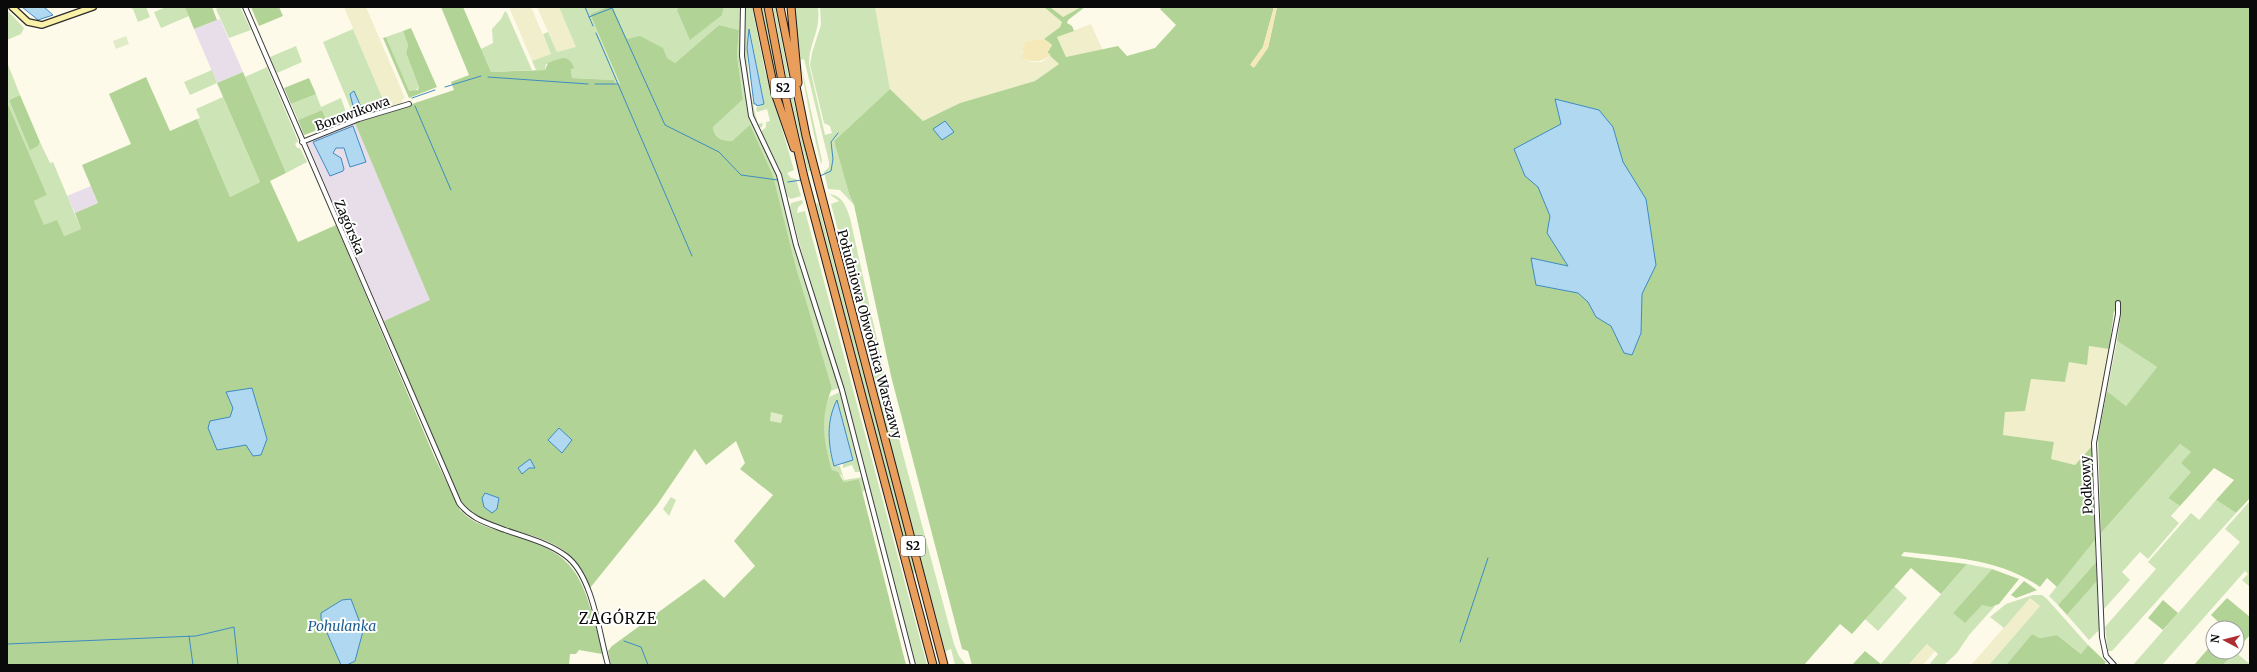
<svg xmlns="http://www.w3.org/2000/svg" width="2257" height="672" font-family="Merriweather,serif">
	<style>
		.industrial { fill: #e8dee9 }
		.farmland { fill: #f1eecb }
		.green { fill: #cde4b6 }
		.forest { fill: #b1d496 }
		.sand { fill: #f5e9b9 }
		.pitch { fill: #dfecc7 }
		.water { fill: #b1d8f1; stroke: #3e8bc2 }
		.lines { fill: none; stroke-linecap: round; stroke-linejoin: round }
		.stream { stroke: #3e8bc2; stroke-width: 1 }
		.street-casing { stroke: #3d3d3d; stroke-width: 6 }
		.secondary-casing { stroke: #2c2c2c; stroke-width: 8 }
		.highway-casing { stroke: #1b1b1b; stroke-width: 9 }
		.street { stroke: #fff; stroke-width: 4 }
		.secondary { stroke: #f9f1a8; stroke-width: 5.5 }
		.highway { stroke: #e99e5b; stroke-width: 7 }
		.labels { text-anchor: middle; stroke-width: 4; stroke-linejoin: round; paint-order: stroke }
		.shield { fill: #fff; stroke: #545454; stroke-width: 1 }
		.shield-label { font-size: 12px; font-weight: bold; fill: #0a0a0a }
		.street-label { font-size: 13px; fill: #0a0a0a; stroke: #fff }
		.water-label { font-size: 14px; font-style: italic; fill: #1e5d91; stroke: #fff }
		.quarter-label { font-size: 15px; letter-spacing: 1px; fill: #0a0a0a; stroke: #fff }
	</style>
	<rect width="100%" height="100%" fill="#fdfae9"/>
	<path class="industrial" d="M220,19l23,53 -26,11 -23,-54z
		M355,123l76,177 -47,21 -77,-179z
		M91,186l7,17 -23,10 -8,-17z"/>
	<path class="farmland" d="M344,7h22l39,91 -3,2v4l-15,5z
		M509,7h22l20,47 -19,7z
		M537,7h22l18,40 -20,5z
		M875,7h169l14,10 4,5 -2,5 -16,12 -17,2 -7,16 12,5h10l9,-7 8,9 -24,17 -75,22 -37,18 -33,-32z
		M1050,7h31l-18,10z
		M1091,24l12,27 -37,6 -9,-20z
		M2089,346l20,3 -17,97 -17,19 -24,-6 3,-17 -51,-7 2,-24h20l5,-33 35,4 4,-20z
		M2030,598l10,8 -51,59h-18z
		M1927,644l8,7 -12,14h-15z"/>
	<path class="green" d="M128,7h18l4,10 -12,5 -5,-13z
		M166,7h19l4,9 -28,12 -7,-16z
		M219,7h21l11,23 -22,8 -13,-29z
		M559,7h48l-17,7 30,71h-4l-2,-5 -42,-2 -1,-10h3l-28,-4 -1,6h-9l-4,-9 19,-7 -8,-20 5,-2 9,20 19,-5z
		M613,7h66l-2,3 45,5 2,-8h17v55l9,57 26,49 38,140 25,80 -8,3 1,-3 -75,-245 -7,-17 -18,15c-9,0 -18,-3 -19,-14l30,-29 -6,-43 2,-25 -20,-5 -44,38 -48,-24z
		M745,7h7l13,64 29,99 -7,3 4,5 5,1 5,17 -10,3 -4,-3 -8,-29 -18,-32v-3l5,-5v-5l4,-1 -3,-12 -10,3 -1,-4 8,-4 -14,-73c-7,25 1,68 8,93l5,-1 -1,4 -4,1 -6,-18 -7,-46z
		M761,7h3l20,105 -7,-22z
		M773,7h2l19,96 16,68h-2l-20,-84z
		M794,7h24c3,25 -9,35 -9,57l16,71 7,-2 -2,-7 -6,-3 -14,-58 2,-12 9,-28 -1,-18h55l15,82 -56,52 15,53 5,11 -14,-15 -12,-1 -4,-17 5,-5v-5l-25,-103 -4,1 22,101 -1,3c-13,-52 -22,-103 -27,-157z
		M7,10l17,18 -3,6 -14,6z
		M505,11l2,2 25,57 -41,2 -10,-23 12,-6 -1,-14 9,-10z
		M353,29l34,80 -32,10 -32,-77z
		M403,31l5,14 -2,8 13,34 -5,5h-5l-23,-55z
		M296,46l6,16 -25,11 -7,-16z
		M7,62l13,33 -11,5 21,49 8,-3 2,-4 10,21 3,-1 28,67 -17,7 -20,-11 -10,-24 13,-6 -40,-93z
		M267,67l31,74 -3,3 2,4h3l7,14 -21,11 -41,-96z
		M212,70l5,13 -27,12 -6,-13z
		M316,94l5,13 20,-9 8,23 -19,7 -8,-18 -24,10 -7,-16z
		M223,97l37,85 -30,15 -33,-78 3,-1 -4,-9z
		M829,194c14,2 17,12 21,24l51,229 53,197 5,12 7,9h-11l-4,-16 -5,2 3,14 -65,-244 -23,-104 -30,-113 8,-3z
		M802,200l1,3 -5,4 -1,6 8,-2 122,454h-13l-57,-226 -52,-174 -15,-58 1,-4z
		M818,203l98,369 -3,1 -97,-369z
		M2117,341l40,26 -31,39 -19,-15z
		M840,392l20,80h-5l-3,-7 -9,3v-5l10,-3 -16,-59c-11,20 -9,43 -3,65h6l4,14 19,-3 3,13 -4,2 -3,-13 -15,3 -2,-6 -10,-6c-7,-23 -13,-50 -3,-73z
		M2180,444l11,8v20l-23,26 12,8 -9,10 8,7 -31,36 -8,-7 -18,20 8,8 -26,29 -3,-76z
		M671,497l5,3 -7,16 -6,-7z
		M2216,500l20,13 -124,138h-4l-3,-24 51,-58 -8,-7 43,-49 8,7z
		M2250,501v86l-8,-7 6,-6 -3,-3 -83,94h-29l107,-123 -15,-13z
		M2095,540l1,22 -38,43 -9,-9z
		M1967,564l25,5 -39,44 29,-8 13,1 -26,29 -12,18 -13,12h-15l9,-11 -11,-10 -19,21h-28z
		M2097,581l2,49 -10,10 -22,-25z
		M1894,586l13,12 -29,33 -13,-12z
		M2033,595h9l5,4 41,46 -7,9 -24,-19 -17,3 -8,-4 -26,31h-17l51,-59 -10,-8 -26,30 -14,-11 16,-13z
		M2235,652l15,12v1h-27z"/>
	<path class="forest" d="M185,7h27l5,13 -23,9z
		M251,7h28l4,9 -24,10z
		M441,7h22l28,65 54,-2 3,-7c12,-5 21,-9 26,5l-3,1 1,9 42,2 2,5 4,-1 -30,-70 17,-7h6l14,32 13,-3 23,12 4,10 8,5 44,-38 20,5 -2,25 6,44 -30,28c1,11 9,14 19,14l18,-16 23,51 23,92 36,120c-12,30 -9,51 0,82l6,2 6,10 15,-3 47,186h-295l-3,-14 4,-5 92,-67 20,19 31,-32 -21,-25 39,-46 -33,-26 5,-6 -9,-22 -30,24 -11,-16 -38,56 -67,83c-19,-60 -77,-48 -120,-76 -9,-5 -13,-22 -18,-31 -25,-52 -46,-106 -68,-160l46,-21 -75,-177 99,-33 -3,-8 18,-7z
		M679,7h45l-2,8 -32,25 -13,-30z
		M1044,7h6l13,10 18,-10h4l-17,13 -1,3 5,3 2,5 -17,6 9,20 52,-11 9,10 28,-8 21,-23 -16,-16 2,-2h112l-11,40 -13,18 18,-17 9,-41h973v491l-14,15 -20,-13 18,-20 -20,-12 -34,38 -12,-8 23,-26 -10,-9 10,-11 -11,-8 -79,89 -3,-94 9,-48 19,15 31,-39 -40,-26 4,-27 -7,-3 -5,38 -20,-3 -2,19 -18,-3 -4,20 -34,-3 -6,32 -20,1 -2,23 51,7 -3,17 24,6 17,-19 3,94 -38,47 -10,-9 -7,9c-39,-28 -90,-30 -136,-35l-3,4 66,8 -26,30 -30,-26 -59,66 -12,-10 -36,41h-832l-4,-14 -6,-2 -71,-273 -37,-171 -5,-11 -15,-53 56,-52 33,32 37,-18 75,-22 24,-17 -12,-11 5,-8 -8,-6 16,-12 2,-5z
		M411,28l26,59 -28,11 -26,-60 3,-1 23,54 9,-1 1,-3 -13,-34 2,-8 -5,-14z
		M243,72l43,101 -16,8 28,61 38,-17 98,231 26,54c10,11 23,16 37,20 52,18 78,21 94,80 3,13 11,30 11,44l-23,-4 -3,4h-6l-1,11h-562v-563l40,93 -13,6 10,24 13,-5 7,16 17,-7 -6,-16 23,-10 -16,-38 49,-21 -22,-50 37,-17 24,54 27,-12 33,78 30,-15 -43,-99z
		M309,78l7,16 -25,10 -7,-16z
		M20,95l20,47 -2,4 -8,4 -21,-50z
		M322,110l7,16 -25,9 -6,-15z
		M2096,562l1,19 -30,34 -9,-10z
		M1992,569l27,10 -20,25 -8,3 -9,-2 -17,18 -12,-10z
		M2024,581l13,9 -21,8 -5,-3z
		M2227,598l23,19v18l-13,14v-21h-12l-14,-13z
		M2163,600l15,13 -15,17 -15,-12z
		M2032,634l8,4 17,-3 24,19 7,-9 18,17 -2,3h-98z
		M2213,643v9h22l-12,13h-29z
		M1865,651l16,13 -1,1h-28z"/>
	<path class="sand" d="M1274,7h3l-9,41 -14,20 -4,-3 13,-18z
		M1044,39l8,6 -5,7 4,3c-11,8 -19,8 -31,2l3,-5v-6l4,-5z"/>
	<path class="pitch" d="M126,36l3,8 -13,5 -3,-8z
		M771,412l12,3 -2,8 -11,-2z"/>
	<path class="water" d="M22,7h22l9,8 -15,5z
		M749,29l15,75 -7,2 -1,-2h-2l-7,-56z
		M354,91l7,16 -7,3 -4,-16z
		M1555,99l44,11 14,17 10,35 23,37 10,66 -14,29 -1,39 -9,22 -8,-2 -13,-27 -15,-9 -8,-15 -10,-9 -42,-8 -5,-27 37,8 -21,-33 3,-17 -12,-29 -13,-11 -11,-27 47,-25z
		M945,121l9,11 -12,8 -9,-11z
		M353,126l13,36 -16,5 -6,-19h-8l-3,5 8,5 3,11 -1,2 -13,5 -17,-34z
		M252,388l15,51 -6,16 -8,1 -7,-11 -29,5 -9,-22 2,-7 20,-4 3,-9 -7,-16z
		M837,400l16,60 -19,6c-6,-22 -8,-45 3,-66z
		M559,428l13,12 -10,13 -14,-13z
		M530,459l5,9h-6l-7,6 -4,-6z
		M485,493l14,5 -2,11 -5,4 -8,-6 -2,-9z
		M351,599l12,32 -8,30 -8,4h-6l-20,-46v-6l21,-13z"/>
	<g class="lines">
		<path class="stream" d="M585,7l8,19
			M589,17l23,-9 53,117 54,27 22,23 37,5
			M596,33l96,223
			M488,77l100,7
			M595,84h23
			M445,87l36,-11
			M412,98l23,-8
			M415,106l36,84
			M820,176l11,-5 2,-12 -2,-17 7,-9
			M788,182l13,-2
			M189,636l4,29
			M624,641l17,6 7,18
			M1460,642l28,-84
			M7,644l189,-8 38,-9 4,38"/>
		<g class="street-casing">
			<path id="street" d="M245,7l214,496c12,16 28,20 46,27 20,7 44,13 61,26 27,20 33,78 42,109
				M743,7l-1,49 9,60 28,59 17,70 46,145 71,275
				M302,142l57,-23 50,-15
				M2114,665l-8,-9 -4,-19 -8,-194 24,-129v-11"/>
		</g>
		<g class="secondary-casing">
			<path id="secondary" d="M12,7l16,15 14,3 51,-18"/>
		</g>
		<g class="highway-casing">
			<path id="highway" d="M757,7l18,86 19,55
				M768,7l15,79 21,91 129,488
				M780,7l26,129 138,529
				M791,7l7,76"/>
		</g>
		<use href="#street" class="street"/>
		<use href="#secondary" class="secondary"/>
		<use href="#highway" class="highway"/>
	</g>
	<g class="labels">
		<g class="shield">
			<rect x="771" y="78" width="24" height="20" rx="3"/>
			<rect x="901" y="536" width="24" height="20" rx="3"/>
		</g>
		<g class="shield-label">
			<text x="783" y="92">S2</text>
			<text x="913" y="550">S2</text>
		</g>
		<g class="street-label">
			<text transform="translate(352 113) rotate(-20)" y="5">Borowikowa</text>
			<text transform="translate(350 227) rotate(67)" y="5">Zagórska</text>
			<text transform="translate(870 334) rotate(75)" y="5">Południowa Obwodnica Warszawy</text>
			<text transform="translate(2086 485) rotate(-93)" y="5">Podkowy</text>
		</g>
		<g class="water-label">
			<text x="342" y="631">Pohulanka</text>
		</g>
		<g class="quarter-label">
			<text x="618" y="624">ZAGÓRZE</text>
		</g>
	</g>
	<rect width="2257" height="672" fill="none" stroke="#0a0a0a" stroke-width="16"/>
	<g transform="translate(2225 640) rotate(277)"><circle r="19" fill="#ffffff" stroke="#9d9d9d"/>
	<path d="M0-3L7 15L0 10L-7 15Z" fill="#ae2e32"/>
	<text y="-6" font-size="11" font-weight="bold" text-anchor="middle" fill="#0a0a0a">N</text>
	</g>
</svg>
